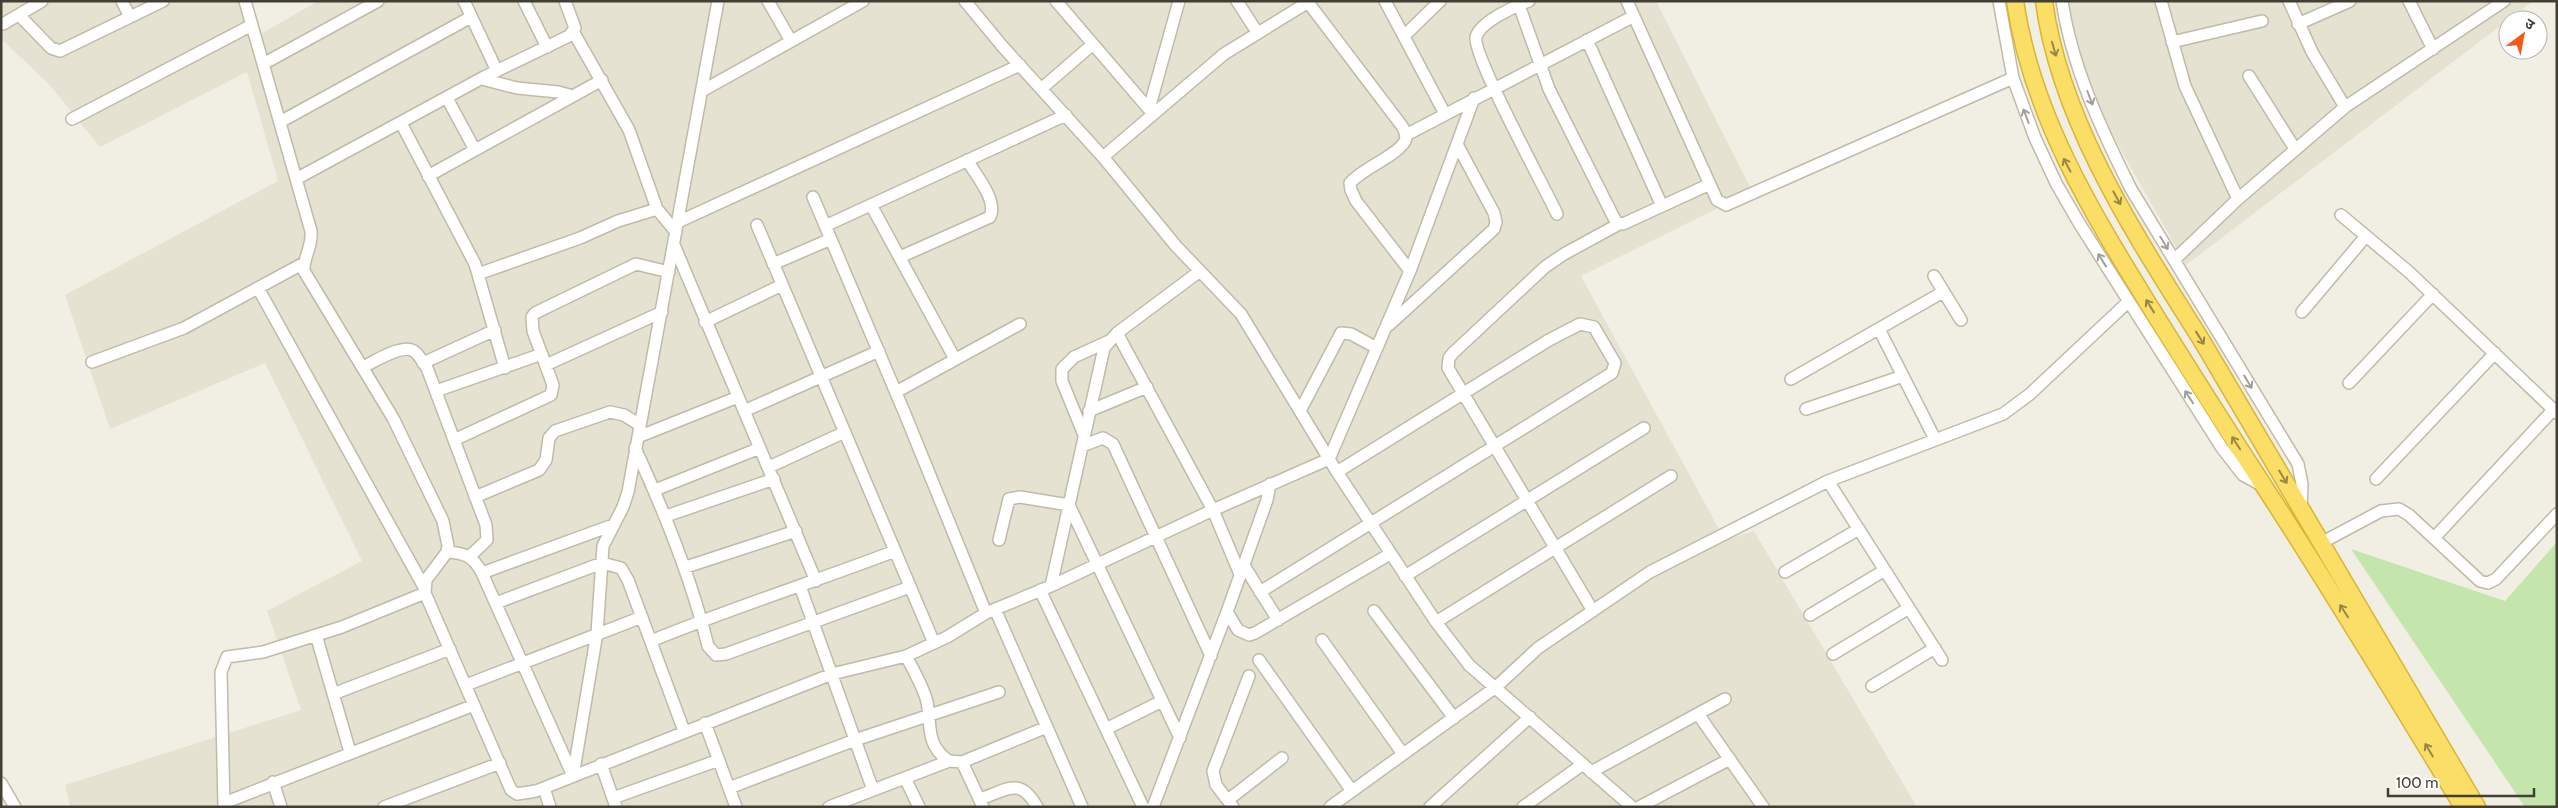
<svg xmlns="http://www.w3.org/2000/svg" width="2558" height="808" font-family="Cabin,'Noto Sans Devanagari',sans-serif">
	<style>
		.residential { fill: #e5e2d2 }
		.green { fill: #c4e6ac }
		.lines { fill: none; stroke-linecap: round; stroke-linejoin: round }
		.minor-casing { stroke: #bfbba9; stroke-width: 14 }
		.highway-casing { stroke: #dab535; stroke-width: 19 }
		.minor { stroke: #fff; stroke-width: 11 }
		.highway { stroke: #fbde65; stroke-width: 16 }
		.oneway { stroke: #96874a }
		.oneway2 { stroke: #a19f9a }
	</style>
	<rect width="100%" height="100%" fill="#f1efe4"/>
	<path class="residential" d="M245,1l14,34 59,-34h1338l96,190 -171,85 144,264 29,-9 163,276h-1847l-5,-22 236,-75 -34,-99 95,-50 -97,-198 -155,66 -45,-134 213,-114 -31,-109 -147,75 -52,-64 -47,-44v-37z
		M2067,1h466l-347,264 -91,-161z"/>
	<path class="green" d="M2557,542v265h-32l-174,-258 154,52z"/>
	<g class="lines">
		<g class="minor-casing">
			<path id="minor" d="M122,1l8,16
				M245,1l66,230c2,15 -8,26 -7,40l89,147 50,103 5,25 -1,6 -21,28 -1,13 86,197 6,4 19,-3 296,-117 74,-18 41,-19 39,-24 65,-27
				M464,1l33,70
				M524,1l23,46
				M768,1l23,40
				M965,1l38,46 100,110 73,89 65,68 96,158 99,150 33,43 163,142
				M1056,1l97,113
				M1237,1l20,31
				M1307,1l95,125c3,5 5,10 3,15 -8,15 -42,27 -55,42l1,7 5,11 54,70
				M1385,1l60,113
				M1521,1l-2,4 30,84 67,133 7,2 87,-40
				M1529,1c-14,5 -49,21 -53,36 -4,18 69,151 81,177
				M1627,1l90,199 9,5 287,-127
				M1999,1l14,77 22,60 21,45 23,40 143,225 21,27 20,11
				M2062,1c10,66 39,128 69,188l167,275 4,20 -1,25
				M2161,1l24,85 53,113
				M2289,1l23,51 33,55
				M2409,1l24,48
				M19,15l32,33 9,3 103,-50
				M3,24l39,-23
				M2298,24l52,-23
				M574,33l55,97 28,79 19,23
				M1404,36l36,-35
				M1587,40l75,166
				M2172,42l90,-21
				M263,64l115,-63
				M2249,76l46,73
				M482,79l35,9 41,4 15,4
				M1041,89l52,-45
				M702,91l161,-90
				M447,98l28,52
				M1149,109l30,-108
				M72,119l180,-94
				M280,122l191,-105
				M401,123l74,141 30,104
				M1406,135l228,-119
				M1103,157l121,-103 86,-53
				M428,176l174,-96
				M296,179l188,-102 85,-41 6,-8 -10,-27
				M813,197l92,217 81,199
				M871,205l84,154
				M2341,215l68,57 148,141
				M678,222l342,-157
				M757,225l177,418
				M825,226l241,-111
				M674,245l142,336
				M900,257l90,-40c8,-17 -15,-43 -23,-57
				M2174,260l64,-61 107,-92 159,-106
				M773,264l58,-25
				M1200,271l-83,62 -13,15 -53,238 162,-76 116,-51 81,-188 64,-173
				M478,274l102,-36 38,-17 39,-12
				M1934,276l27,44
				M258,288l166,299
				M2302,312l64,-76
				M705,322l77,-37
				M1389,325l105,-96 2,-7 -2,-9 -36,-67
				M1879,329l56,110
				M1117,333l96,177 27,64
				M92,362l92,-34 120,-65
				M423,363l72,-33
				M546,365l116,-53
				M363,367c11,-5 41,-25 52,-15 5,4 8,11 12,16l59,157 1,15 -17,16
				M1791,379l152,-87
				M2349,383l84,-89
				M436,391l106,-37
				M896,392l124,-68
				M1806,409l97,-33
				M744,411l135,-60
				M1089,411l58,-24
				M1300,411l41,-78 10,1 26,14
				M1084,435l-22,-54v-12l12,-12 35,-16
				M638,437l100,-40
				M454,440l97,-45 2,-10 -20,-54 -1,-14 3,-4 101,-49 33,8
				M1082,446l21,-8 10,6 98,212
				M635,448c30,65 56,129 73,198l8,9 10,-1 184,-67
				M769,467l76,-35
				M2376,479l119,-126
				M1828,481l114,179
				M655,490l105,-42
				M475,497l64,-27 7,-10 3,-22 6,-7 55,-19 14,3 16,10
				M666,516l108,-37
				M2434,538l119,-128
				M999,540l10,-41 11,-2 49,8 111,233
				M2321,543l60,-32 18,-2 10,6 71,66 8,2 8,-4 61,-65
				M447,552c18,1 26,4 35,21l91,203
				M1243,564l35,56
				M686,567l110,-36
				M1785,572l74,-43
				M482,573l131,-48
				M1405,576l239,-148
				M800,586l73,204
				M1040,590l103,217
				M1260,592l352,-219 3,-10 -21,-36 -14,-3 -31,16 -212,132
				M496,603l106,-40 19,5 7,12 56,151
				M995,609l87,198
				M1374,611l80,107
				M1593,611l-145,-243 1,-10 4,-5 92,-86 19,-13 55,-30
				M1227,612l11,18 11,5 6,-2 135,-79
				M1810,615l75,-45
				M1436,622l235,-146
				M316,635l34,117
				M1322,640l81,114
				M651,641c80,-33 163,-59 244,-90
				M1833,654l76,-46
				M906,656c7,13 15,27 20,42 7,25 -3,45 23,63l13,1 85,-35
				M1259,660l93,131
				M466,685l176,-68
				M1872,686l63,-38
				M333,694l117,-45
				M1698,714l65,93
				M705,723l31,84
				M1106,729l56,-28
				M962,762l21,45
				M601,764l15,43
				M1591,772l134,-73
				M573,776l24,-143 6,-87 20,-39 5,-15 90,-491
				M905,778l14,29
				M273,782l8,25
				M1,783l14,24
				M544,788l6,19
				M729,788l126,-48 144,-48
				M613,798l106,-38
				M980,799c27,-9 40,-23 57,8
				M1228,800l54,-42
				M224,803l250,-98
				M224,807l-3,-135 6,-15 36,-5 79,-25 83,-34
				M384,807l116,-44
				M829,807l120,-46
				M1153,807l74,-195 40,-112 3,-16
				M1233,807l-17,-22 -3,-14 36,-95
				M1330,807l166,-120 42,-39 112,-76 178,-91 175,-67 27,-20 98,-92
				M1430,807l100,-90
				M1523,807l60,-43
				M1639,807l91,-48"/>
		</g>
		<g class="highway-casing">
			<path id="highway" d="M2015,1c17,116 79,215 139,312 38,61 76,121 115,181 67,103 130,208 194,313
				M2044,1c16,122 94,238 158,340l275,466"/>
		</g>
		<use href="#minor" class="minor"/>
		<use href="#highway" class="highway"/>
	</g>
	<defs><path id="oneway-shaft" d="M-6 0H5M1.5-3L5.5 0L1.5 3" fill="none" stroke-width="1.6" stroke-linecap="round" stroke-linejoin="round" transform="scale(1.25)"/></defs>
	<g class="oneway">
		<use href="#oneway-shaft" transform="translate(2054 49) rotate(74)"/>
		<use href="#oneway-shaft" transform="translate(2067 165) rotate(-118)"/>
		<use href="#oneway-shaft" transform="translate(2117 198) rotate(61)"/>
		<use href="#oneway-shaft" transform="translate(2150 306) rotate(-122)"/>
		<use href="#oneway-shaft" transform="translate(2200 338) rotate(58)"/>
		<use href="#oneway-shaft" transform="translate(2236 443) rotate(-123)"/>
		<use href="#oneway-shaft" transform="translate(2283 477) rotate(59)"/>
		<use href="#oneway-shaft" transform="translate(2344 611) rotate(-123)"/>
		<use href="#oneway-shaft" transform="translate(2429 750) rotate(-121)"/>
	</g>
	<g class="oneway2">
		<use href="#oneway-shaft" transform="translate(2090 98) rotate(69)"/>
		<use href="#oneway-shaft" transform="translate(2026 116) rotate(-111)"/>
		<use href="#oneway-shaft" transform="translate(2164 243) rotate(59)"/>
		<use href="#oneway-shaft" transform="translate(2102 260) rotate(-122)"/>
		<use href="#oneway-shaft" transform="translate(2248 382) rotate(59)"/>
		<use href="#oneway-shaft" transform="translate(2189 397) rotate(-123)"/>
	</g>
	<rect width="2558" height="808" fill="none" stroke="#433f34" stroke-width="5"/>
	<g transform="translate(2523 35) rotate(32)"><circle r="24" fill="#ffffff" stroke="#b4b2ae"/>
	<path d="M0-4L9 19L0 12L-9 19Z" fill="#f65816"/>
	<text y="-8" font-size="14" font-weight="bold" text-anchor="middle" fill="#433f34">उ</text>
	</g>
	<path d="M2388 788v8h146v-8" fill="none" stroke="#433f34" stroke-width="2.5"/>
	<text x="2396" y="788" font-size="15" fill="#433f34" stroke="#ffffff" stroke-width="4" paint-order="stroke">100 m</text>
</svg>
